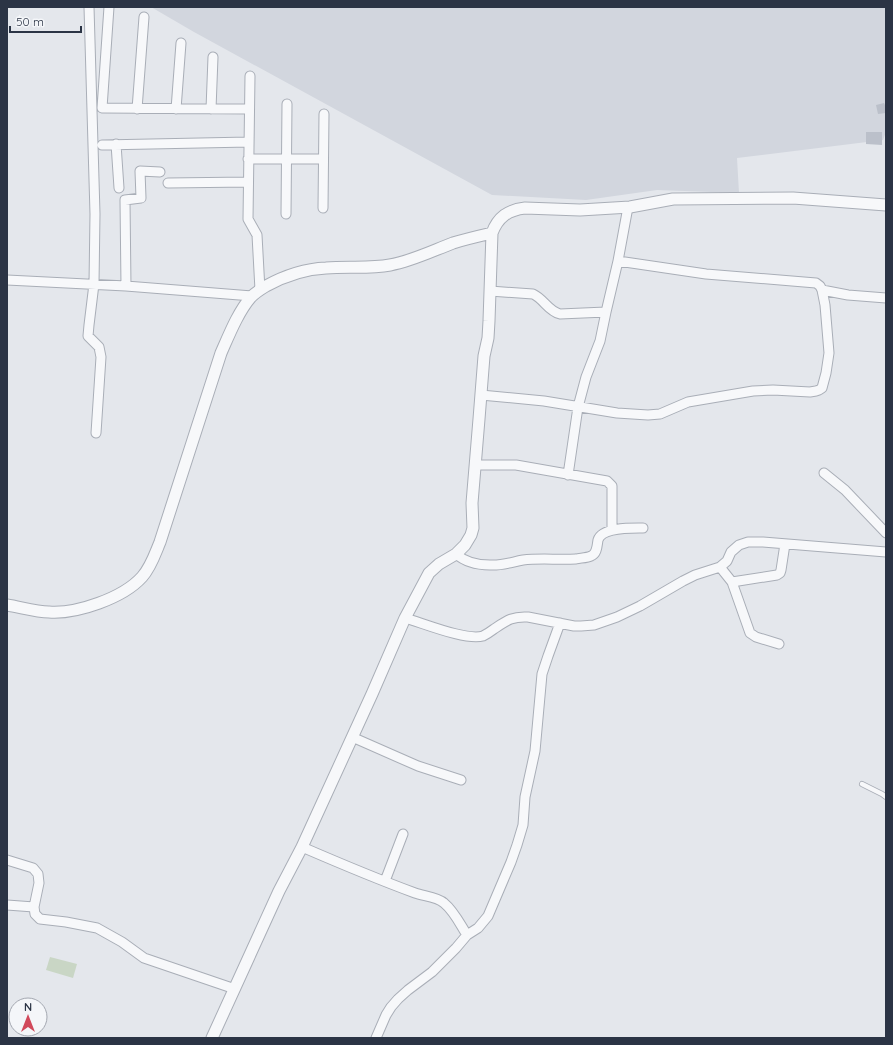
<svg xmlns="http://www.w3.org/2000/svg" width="893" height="1045" font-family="Quicksand,sans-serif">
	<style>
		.built { fill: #d2d6de }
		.green { fill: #c9d6c5 }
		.building { fill: #bbc0ca }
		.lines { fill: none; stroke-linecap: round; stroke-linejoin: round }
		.service-casing { stroke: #a9aeb7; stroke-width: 6 }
		.minor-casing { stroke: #a9aeb7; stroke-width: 11 }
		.tertiary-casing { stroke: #a9aeb7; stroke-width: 13 }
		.service { stroke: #f7f8fa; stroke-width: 4.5 }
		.minor { stroke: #f7f8fa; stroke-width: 9 }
		.tertiary { stroke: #f7f8fa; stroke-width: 11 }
	</style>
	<rect width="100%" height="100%" fill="#e4e7ec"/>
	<path class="built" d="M151,7h735v125l-3,8 -146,18 2,35 -82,-3 -71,10 -94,-5 -298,-163z"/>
	<path class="green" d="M50,957l27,7 -4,14 -27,-8z"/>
	<path class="building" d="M884,103l1,2 1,-1v9l-8,1 -2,-9z
		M866,132h16v13l-16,-1z"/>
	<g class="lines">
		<g class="service-casing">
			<path id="service" d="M862,784l20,10 4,3"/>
		</g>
		<g class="minor-casing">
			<path id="minor" d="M89,7l6,207 -1,70 -5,41 -1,11 11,11 2,10 -5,76
				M109,7l-7,101 147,1
				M250,76l-2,143 9,16 3,55
				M137,109l7,-92
				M176,109l5,-66
				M211,109l2,-52
				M116,144l3,44
				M102,145l147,-3
				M248,159h75
				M168,183l80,-1
				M323,208l1,-94
				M286,214l1,-110
				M7,280l119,6 126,10
				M126,286l-1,-86 16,-2 -1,-27 20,1
				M822,290l26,5 38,3
				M490,291l43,3c11,5 15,17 27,20l46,-2 -6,29 -14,36 -8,30 -10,68
				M606,312l12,-51 10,-54
				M481,395l63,6 73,12 31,2 12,-1 28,-12 65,-11 20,-1 37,2 6,-1 3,-1 3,-2 4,-15 3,-20 -4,-48 -3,-15 -2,-4 -4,-3 -110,-9 -88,-13
				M475,465h41l91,16 5,5v44
				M824,473l21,17 41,43
				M456,554c9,8 22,11 34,11 11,1 22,-3 33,-5 17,-2 35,0 53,-1 4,-1 11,-1 15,-3 6,-2 6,-10 7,-16 4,-13 34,-12 45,-12
				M720,567l12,15 18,51 6,4 23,7
				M732,582l45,-7 3,-2 1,-3 4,-26
				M405,618c18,5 61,23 78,18 4,-2 7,-4 11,-7 12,-8 18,-13 34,-12l46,9h7l13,-1 23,-8 23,-11 43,-25 12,-6 25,-8 7,-6 4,-9 8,-7 9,-3h15l123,10
				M352,737l66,29 43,14
				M302,847c37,16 75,32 113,46 8,3 23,4 29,10 10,8 16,21 23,32l-11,13 -24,24 -24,18 -10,9 -7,8 -5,8 -10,23
				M7,860l26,8 5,6 1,9 -5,24 1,7 5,5 26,3 31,6 25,14 22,16 91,31
				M385,881l18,-47
				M7,905l27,2
				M467,935l11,-7 10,-12 23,-54 6,-17 6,-20 2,-28 10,-46 7,-77 6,-18 12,-33"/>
		</g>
		<g class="tertiary-casing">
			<path id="tertiary" d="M7,605c13,2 29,7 42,7 28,2 74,-14 93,-35 9,-10 13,-23 18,-35l61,-189c8,-18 17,-41 30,-56 5,-5 10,-8 15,-11 20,-11 38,-17 60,-18 22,-2 43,1 64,-3 22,-4 42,-14 63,-22 13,-4 26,-7 39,-10
				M212,1038l67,-147 23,-44 70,-153 33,-76 24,-45 10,-9 17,-10 9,-9 6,-10 2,-7 -1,-25 7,-84 5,-63 4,-18 1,-17 3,-88c6,-16 16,-23 33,-25l55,2 50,-3 43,-8 120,-1 93,7"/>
		</g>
		<use href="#service" class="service"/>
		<use href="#minor" class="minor"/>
		<use href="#tertiary" class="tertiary"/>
	</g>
	<rect width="893" height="1045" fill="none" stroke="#2b3445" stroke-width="16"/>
	<g transform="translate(28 1017)"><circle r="19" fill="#f4f6f9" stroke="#a4a8b1"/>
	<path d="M0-3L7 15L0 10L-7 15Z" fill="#d1495b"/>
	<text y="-6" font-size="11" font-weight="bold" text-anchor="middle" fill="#2b3445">N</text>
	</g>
	<path d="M10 26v6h71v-6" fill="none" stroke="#2b3445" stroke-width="2"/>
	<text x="16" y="26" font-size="12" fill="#2b3445" stroke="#f4f6f9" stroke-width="3" paint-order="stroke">50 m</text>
</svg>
